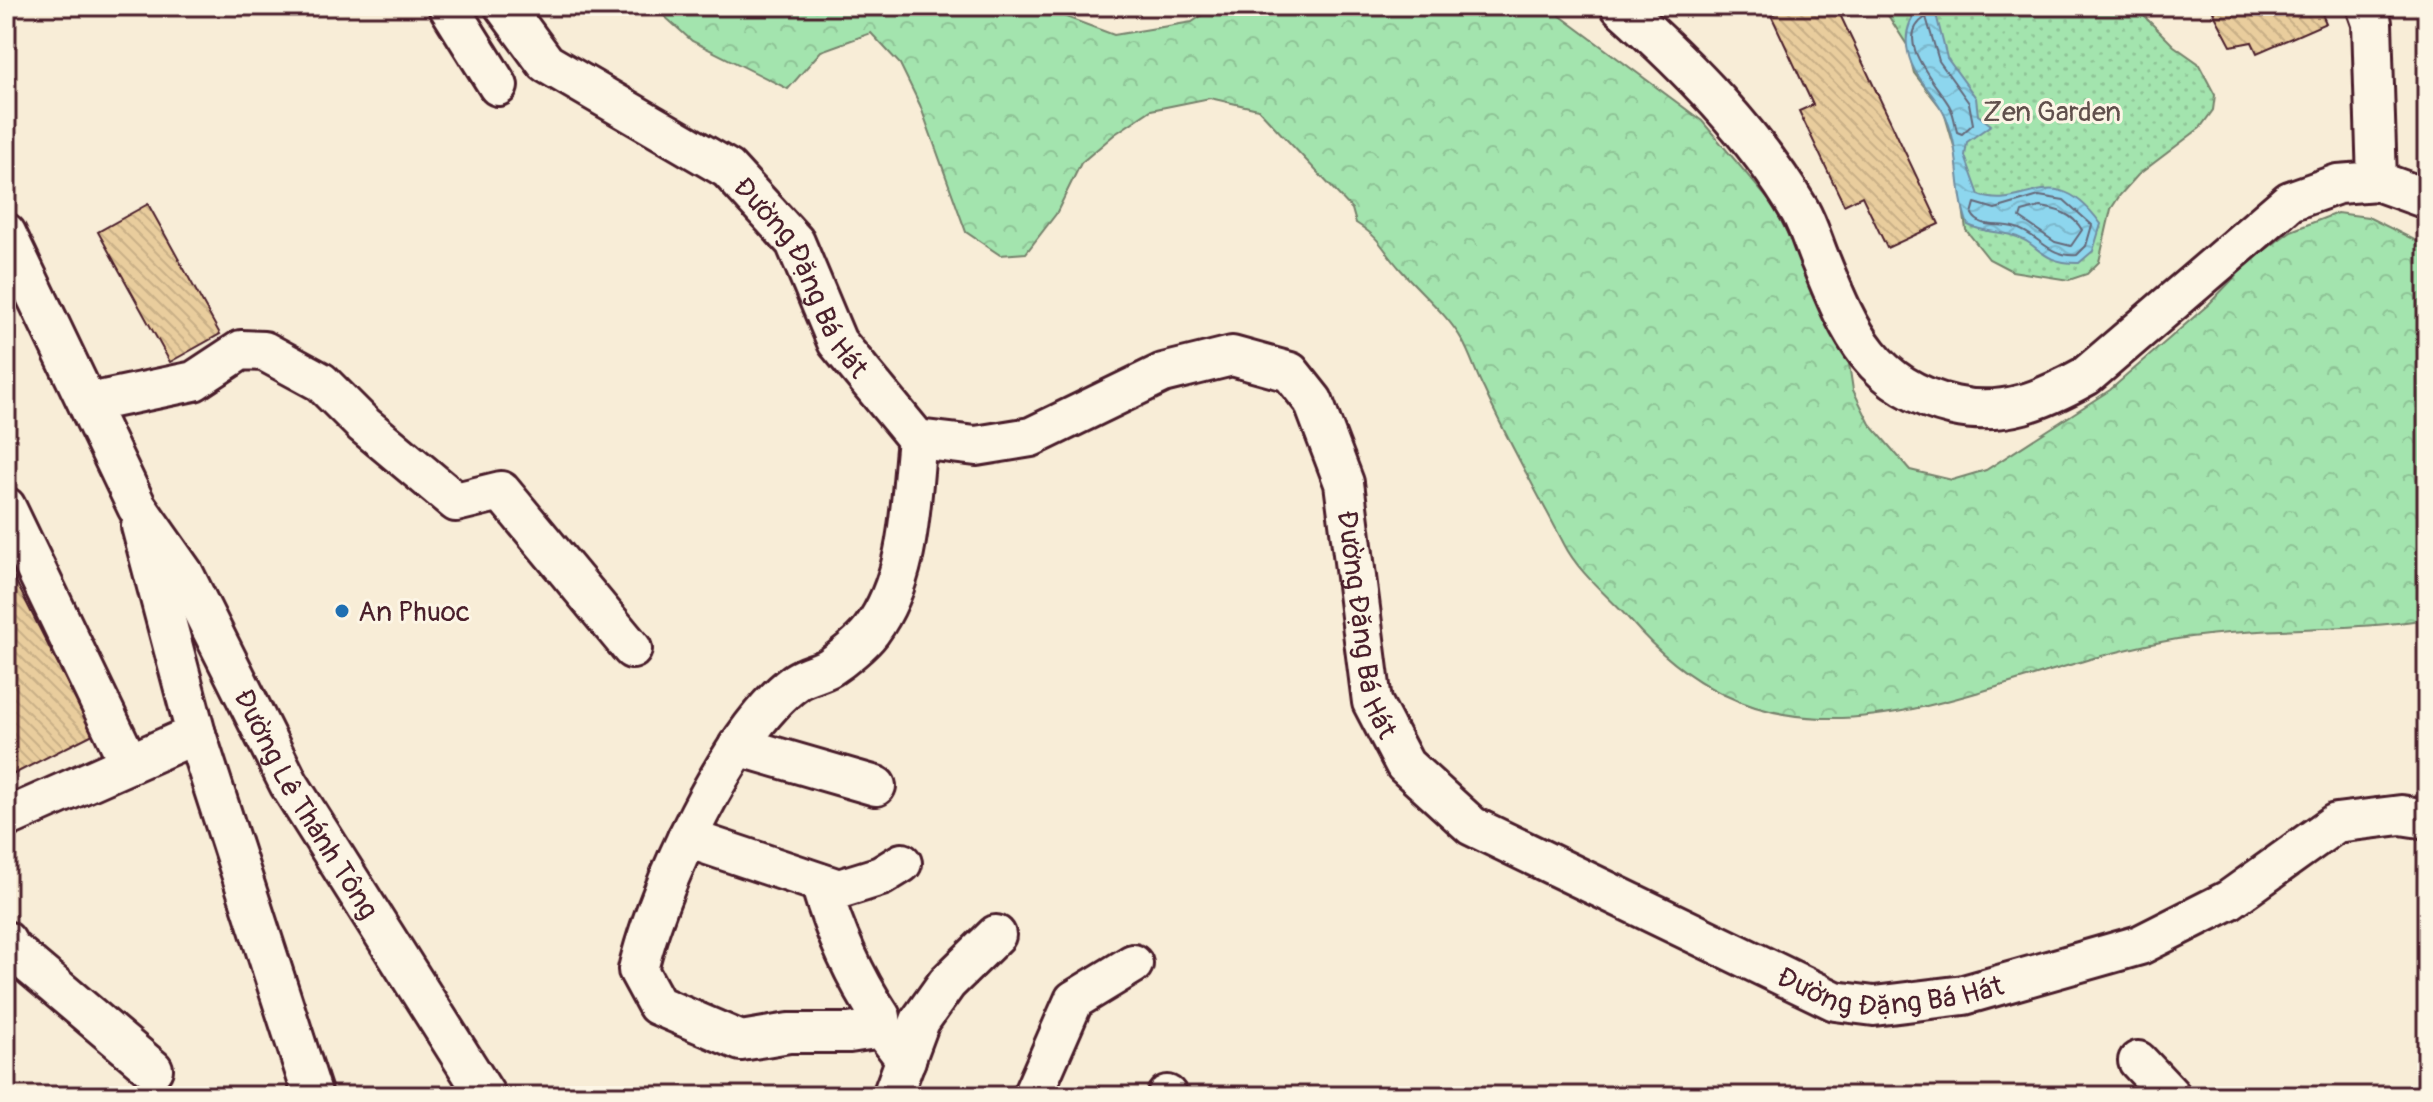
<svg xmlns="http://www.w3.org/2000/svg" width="2433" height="1102" font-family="Pangolin,sans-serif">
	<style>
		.grass { fill: url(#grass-dots); stroke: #76826c; stroke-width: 2 }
		.forest { fill: url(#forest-crowns); stroke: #76826c; stroke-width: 2 }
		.water { fill: url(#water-waves); stroke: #728da0; stroke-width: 2 }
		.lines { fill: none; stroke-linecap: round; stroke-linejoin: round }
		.shore { stroke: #656879; stroke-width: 2 }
		.building { fill: url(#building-back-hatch); stroke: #4a1f2b; stroke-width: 2 }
		.minor-casing { stroke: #4a1f2b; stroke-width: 44 }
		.minor { stroke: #fcf5e5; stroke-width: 38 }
		.poi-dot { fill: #1f6fb2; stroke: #fcf5e5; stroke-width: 3 }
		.labels { text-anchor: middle; stroke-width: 6; stroke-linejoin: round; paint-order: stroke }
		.park-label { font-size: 28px; fill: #60504c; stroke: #fcf5e5 }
		.street-label { font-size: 28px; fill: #4a1f2b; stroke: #fcf5e5 }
		.poi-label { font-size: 28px; fill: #4a1f2b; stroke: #fcf5e5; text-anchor: start }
	</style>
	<defs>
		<pattern id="grass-dots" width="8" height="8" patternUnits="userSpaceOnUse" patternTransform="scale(2)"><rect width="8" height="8" fill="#a3e4ae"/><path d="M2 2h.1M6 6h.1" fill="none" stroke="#8ec396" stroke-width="1.8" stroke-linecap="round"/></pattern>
		<pattern id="forest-crowns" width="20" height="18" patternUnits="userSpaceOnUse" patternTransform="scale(2)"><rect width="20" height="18" fill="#a3e4ae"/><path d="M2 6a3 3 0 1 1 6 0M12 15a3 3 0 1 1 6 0" fill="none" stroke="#8ec396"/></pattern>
		<pattern id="water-waves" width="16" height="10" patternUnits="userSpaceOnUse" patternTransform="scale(2)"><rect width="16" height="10" fill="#8dd6ee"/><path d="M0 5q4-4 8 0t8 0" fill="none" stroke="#7bb7cc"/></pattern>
		<pattern id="building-back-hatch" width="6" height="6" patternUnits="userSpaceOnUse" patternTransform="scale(2)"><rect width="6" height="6" fill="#e9cd9d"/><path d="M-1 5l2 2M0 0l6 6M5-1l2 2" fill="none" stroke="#c9b087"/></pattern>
	</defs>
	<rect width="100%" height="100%" fill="#f8edd7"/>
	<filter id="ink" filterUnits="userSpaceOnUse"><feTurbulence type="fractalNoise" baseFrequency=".0125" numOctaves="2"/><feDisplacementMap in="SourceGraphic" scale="16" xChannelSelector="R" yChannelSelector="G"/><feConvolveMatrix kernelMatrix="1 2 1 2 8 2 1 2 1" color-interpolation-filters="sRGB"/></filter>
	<g filter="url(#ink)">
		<path class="grass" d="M1882,6h252l40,40 24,17 17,32 -2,15 -13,18 -62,47 -18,20 -9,14 -12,53 -12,12 -18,6 -57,-9 -23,-12 -23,-29 -10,-77 -12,-41 -30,-39 -7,-28z"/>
		<path class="forest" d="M653,6h384l77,29 78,-13 24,-16h331l155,115 71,84 74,146 6,39 17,34 40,46 42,10 34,-10 124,-80 99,-86 42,-44 40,-29 46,-18 31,4 59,29v373c-88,14 -178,6 -266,23 -191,37 -372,163 -532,-23 -22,-24 -51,-47 -65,-75 -27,-52 -56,-102 -80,-155 -8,-15 -13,-33 -22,-49 -14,-25 -42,-48 -61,-70 -20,-22 -18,-30 -45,-47l-4,-14 -94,-100 -48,-11 -59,12 -36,24 -34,29 -25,51 -30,39 -26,2 -34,-23 -46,-127 -20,-41 -29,-31 -50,18 -33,38 -96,-48z"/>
		<path class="water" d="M1921,6h13l13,52 29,40 2,17 13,10 -24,17 -2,14 14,39c47,18 73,-39 122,29l-8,27 -14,12c-40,1 -39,-21 -68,-28 -16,-4 -28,-3 -43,-10 -14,-36 -6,-81 -26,-115 -13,-23 -32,-36 -35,-64 -2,-16 4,-29 14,-40z"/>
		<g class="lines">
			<path class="shore" d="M1926,17l13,44 30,42 4,21 -11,10 -5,-2c-2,-8 -3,-18 -7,-25 -11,-21 -60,-68 -24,-90z
				M2039,196l25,4 28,25 -6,21 -9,9c-29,3 -39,-22 -64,-28 -14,-4 -33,2 -41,-13l3,-11 20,6z
				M2040,207c17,2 33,7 42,23l-11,16 -16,-4 -35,-24 2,-6z"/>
		</g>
		<path class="building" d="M1792,6h44l103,218 -52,24 -25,-52 -18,9 -45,-94 14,-6 -42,-90z
			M2224,6h113l-15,8 4,9 -69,30 -5,-11 -21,4 -18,-34z
			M148,204l72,130 -50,28 -72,-130z
			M6,562l87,172 -87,44z"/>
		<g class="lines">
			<g class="minor-casing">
				<g id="minor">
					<path d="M448,6l50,80"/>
					<path id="s1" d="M504,6l42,57 182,106 67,73 42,100 80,97 59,7 55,-9 132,-64 69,-17 58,16 23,29 31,82 28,219 33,63 67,61 363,175 39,5 90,-11 176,-50 89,-45 107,-77 65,-8 26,4"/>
					<path d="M1620,6c67,60 134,127 180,205 9,16 14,35 21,51 29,72 52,125 133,144 49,11 89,-6 132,-30l204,-175 48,-17 39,-3 50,18"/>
					<path d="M2366,6l6,17 5,158"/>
					<path id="s2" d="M6,233l131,274 47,67 105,210 197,312"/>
					<path d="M89,403l105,-22 47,-31 23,1 57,31 43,43 92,77 45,-11 131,158"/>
					<path d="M6,507l123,256"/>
					<path d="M141,526l55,208 117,362"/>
					<path d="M738,746l138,40"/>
					<path d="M6,818l190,-84"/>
					<path d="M687,838l152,51 42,-13 21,-13"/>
					<path d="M820,883c14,48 33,92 61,134l1,11"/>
					<path d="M6,941l4,7 143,121"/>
					<path d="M906,1060l-24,-32 -33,5h-60l-48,8 -84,-36 -19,-35c18,-79 92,-241 158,-288 10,-7 24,-9 34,-15 12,-8 32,-24 41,-36 40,-54 39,-127 46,-192"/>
					<path d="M2138,1061l33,35"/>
					<path d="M892,1096l28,-75 27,-38 49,-48"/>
					<path d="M1032,1096l42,-96 59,-36"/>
					<path d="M1167,1096v-1"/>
				</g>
			</g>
			<use href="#minor" class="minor"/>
		</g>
	</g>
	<circle class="poi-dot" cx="342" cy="611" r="8"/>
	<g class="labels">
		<g class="park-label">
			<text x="2052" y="121">Zen Garden</text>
		</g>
		<g class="street-label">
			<text dy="10" stroke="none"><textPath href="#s1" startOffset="414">Đường Đặng Bá Hát</textPath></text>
			<text dy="10" stroke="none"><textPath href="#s1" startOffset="1276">Đường Đặng Bá Hát</textPath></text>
			<text dy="10" stroke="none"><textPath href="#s2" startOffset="646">Đường Lê Thánh Tông</textPath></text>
			<text dy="10" stroke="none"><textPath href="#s1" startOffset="1972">Đường Đặng Bá Hát</textPath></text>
		</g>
		<g class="poi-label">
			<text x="358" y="621">An Phuoc</text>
		</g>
	</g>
	<rect width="2433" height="1102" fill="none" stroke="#fcf5e5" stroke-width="32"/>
	<rect x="16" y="16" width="2401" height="1070" fill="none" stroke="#4a1f2b" stroke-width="3" filter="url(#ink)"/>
</svg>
